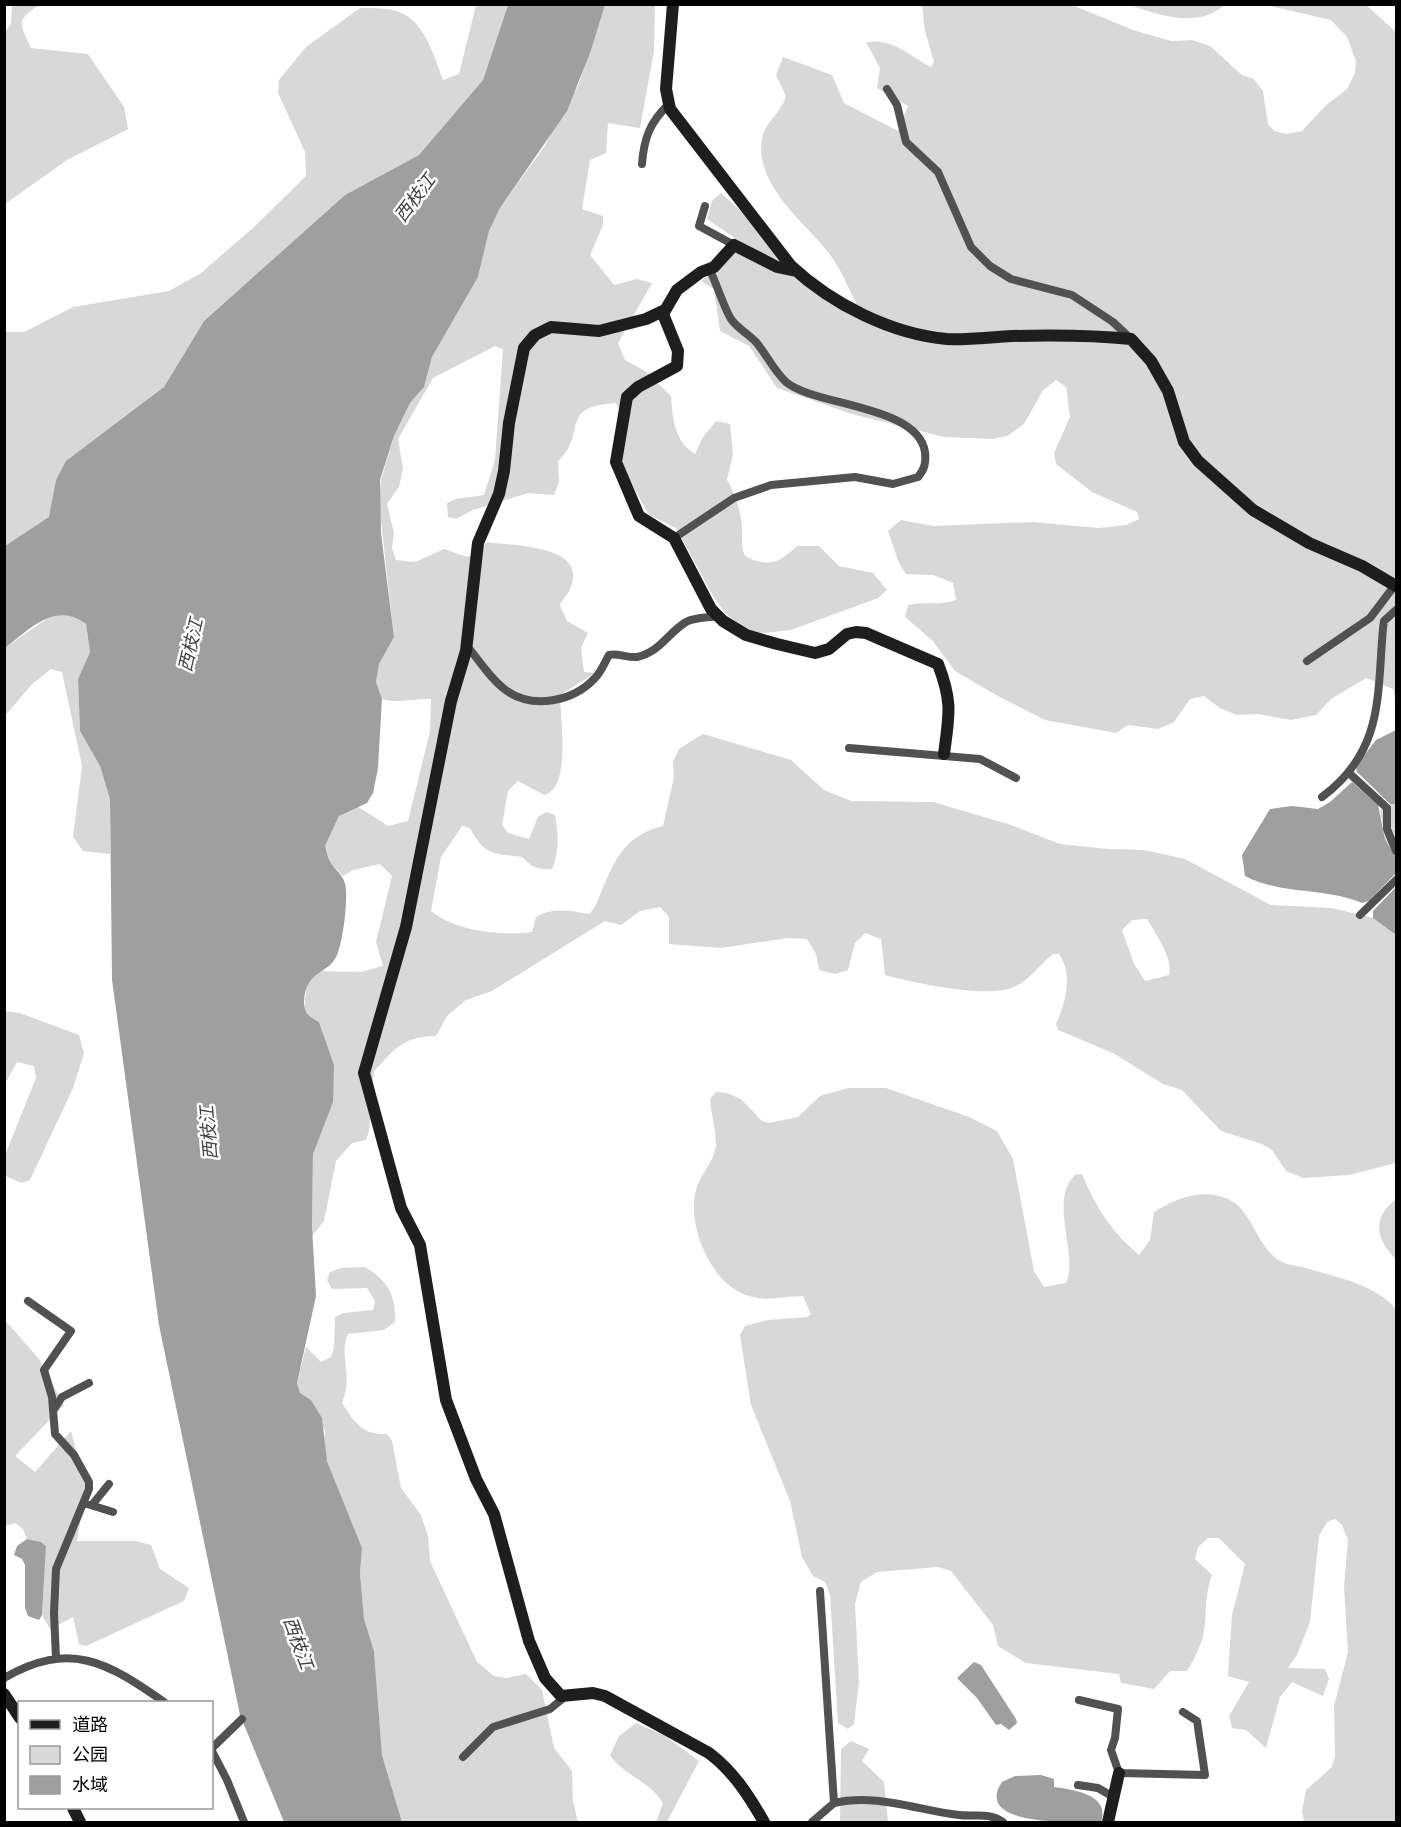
<svg xmlns="http://www.w3.org/2000/svg" width="1401" height="1827" font-family="Raleway,'Noto Sans SC',sans-serif">
	<style>
		.green { fill: #d8d8d8; fill-rule: evenodd }
		.water { fill: #9f9f9f }
		.lines { fill: none; stroke-linecap: round; stroke-linejoin: round }
		.street { stroke: #515151; stroke-width: 8 }
		.secondary { stroke: #1e1e1e; stroke-width: 12 }
		.labels { text-anchor: middle; stroke-width: 5; stroke-linejoin: round; paint-order: stroke }
		.water-label { font-size: 18px; font-style: italic; fill: #404040; stroke: #fff }
	</style>
	<rect width="100%" height="100%" fill="#fff"/>
	<path class="green" d="M12,5h27c-24,16 -19,18 -8,43l57,6 36,53 4,22 -61,31 -62,44 -1,-171 7,-9z
		M476,5h32l-25,75 -64,75 -74,40 -141,126 -40,66 -108,93 -6,37 -45,29v-214h19l49,-25 96,-16 32,-18 53,-46 52,-51 -1,-24 -27,-59 1,-13 27,-33 54,-39c11,0 23,0 33,2 31,7 40,44 50,70l16,-6z
		M605,5h50l-1,46 -14,77 -32,-5 -2,30 -16,7 -8,49 21,7v9l-13,30 24,30 23,-6 15,4 -34,60 7,17 20,11 26,25c2,23 3,45 24,58l8,-17 13,-16 14,3 3,30 -6,26c8,13 14,32 15,47 1,12 -2,18 3,29 22,12 35,7 52,-10h22l20,20 34,7 14,17 -9,8 -87,32 -27,3 -16,-2 -22,-17 -13,-18 -37,-68 -27,-13 -13,-23 -14,-30 6,-38 -12,-21c-60,4 -27,30 -58,58l1,21 -5,13 -26,-2 -55,17 -17,9 -8,-2 -1,-14 9,-4 28,-4 11,-35 8,-111 -8,-3 -62,32 -35,61 5,30 -4,18 -12,17 7,29 -2,15 4,12 19,2 29,-13c26,8 22,14 43,-7 24,4 103,2 83,47 -2,5 -7,10 -10,16l7,16 21,12 -7,15 3,24 11,1 -35,22c0,22 12,93 -16,100l-26,-14 -10,10 -6,34 6,8 21,6 9,-22 8,-5 9,3c3,18 5,36 -3,54 -14,1 -21,-2 -30,-12 -30,-4 -37,-1 -52,-29l-8,-2 -21,31 -10,54c24,20 70,25 101,21l4,-15c17,-10 34,-6 53,-3 7,-6 9,-15 13,-24 14,-33 24,-55 61,-64l11,-49 -1,-15 6,-13 24,-15 88,26 33,30 27,11 82,1 75,22 52,20 48,5 36,1 41,9 86,46 61,3 41,10 23,17v228l-47,12 -46,3 -17,-7 -14,-21 -10,-6 -41,-13 -39,-41 -19,-6 -50,-31 -55,-23 -2,-6c10,-21 17,-50 3,-70h-6c-12,9 -24,27 -39,33 -27,12 -99,-4 -129,-12l-4,-36 -16,-6 -10,10 -7,27 -13,4 -16,-4 -3,-16 -9,-15 -19,-1 -67,10 -52,-4v-27l-9,-10 -20,4 -19,14 -16,-4 -113,70 -26,9 -19,16 -11,20c-34,1 -39,11 -62,35l-5,60 -3,9 -14,3 -16,18 -12,60 -12,15 1,-82 9,-25 12,-64 -15,-43 -9,-5 -6,-7 3,-27 12,-12 42,1 22,-6 -7,-24 16,-66 -12,-12 -27,6 -10,6 -13,-14 -5,-16 14,-30 18,-10 31,20 20,-5 22,-90 1,-32c-16,-1 -35,5 -49,0l-6,-17 3,-18 15,-27 -15,-134 2,-23 13,-44 16,-33 14,-16 8,-30 46,-80 11,-46 11,-23 44,-61 34,-61zM1147,919c8,14 27,40 22,56l-24,6 -11,-17 -12,-34 10,-10z
		M922,5h150l61,25 38,11 21,-1 18,6 32,29 12,4 9,12 5,33 6,7 13,3 15,-3 23,-25 22,-17 8,-16 1,-12 -9,-24 -16,-17 -65,-15h100l30,27v669l-3,-12 -27,-11 -35,21 -15,16 -25,5 -33,-6 -21,1 -17,-7 -16,-12 -14,3 -16,23 -16,7 -30,-4 -12,8 -71,-13 -49,-25 -41,-24 -22,-30 -28,-24 3,-12c17,-4 32,1 48,-5l-3,-17 -20,-8 -27,-1 -7,-11 -11,-32 13,-11 32,6 100,-4 66,6 27,-3 13,-6 -2,-7 -45,-20 -36,-28 -2,-11 16,-36 -4,-30 -10,-7 -13,10 -19,34 -17,12 -15,3 -48,-2 -92,-23 -75,-26 -28,-42 -29,-15 -6,-42 -13,-8 23,-17 11,-26 -28,-19 5,-18 9,-8 21,19 56,67 61,30c-10,-19 -18,-41 -31,-57 -25,-31 -74,-68 -66,-113 2,-16 20,-27 24,-43l-10,-21 7,-18 49,18 12,28 54,28 10,-25 -31,-18 3,-20 -14,-26c28,-4 42,13 65,25l3,-5 -9,-31z
		M1129,5h95c-26,24 -65,10 -95,0z
		M52,615h22l12,9 4,28 -12,27 2,52 20,35 10,33v55l-27,-3 -10,-14 9,-71 -20,-94 -11,-3 -19,15 -27,32v-68z
		M1396,801v57l-11,-19 -5,-29z
		M5,1011l15,2 59,22 5,18 -11,35 -43,92 -8,3 -17,-7v-21l31,-77 -2,-12 -17,-4 -12,22z
		M848,1088h38l83,29 28,14 16,28 21,112 10,16 22,-4c13,-30 -18,-81 9,-108l7,-1c15,35 28,56 57,81l11,-15 4,-28c23,-14 47,-24 74,-13 25,11 28,48 52,62 7,4 18,5 26,7 30,9 70,17 90,41v513h-92l-2,-11 4,-21 25,-22 4,-11 -1,-51 14,-54 -4,-65 4,-47 -6,-15 -7,-6 -8,3 -8,14 -9,86 -13,33 -9,13 37,1 4,10 -6,17 -31,-14 -12,15 -14,51 -20,-18 -14,-2 -3,-12 20,-34 -21,-6 4,-61 13,-51 -26,-26h-11l-10,9 -3,12 17,16c-9,25 -4,40 -9,61 -3,12 -10,25 -16,35h-17l-16,18 -33,-6 -2,-9 -93,-11 -28,-17 -5,-21 -42,-54 -13,-4 -61,5 -16,10 -6,22 4,78 -5,42 -6,5 -10,-6 -8,-128 -5,-13 -12,-6 -11,-19 -12,-56 -39,-96 -11,-70 5,-9 23,-6 39,-3 4,-3 -8,-18c-19,0 -35,6 -54,0 -37,-10 -63,-70 -53,-106 4,-15 19,-30 20,-45 0,-15 -5,-31 -6,-46l6,-7 11,1 14,6 21,22 7,2 29,-6 22,-21z
		M1396,1199v61c-19,-21 -26,-40 0,-61z
		M365,1267c23,14 31,28 30,55l-11,8 -36,4c-10,22 6,40 -6,69 13,20 20,32 45,31l5,7 9,47 20,27 7,21 2,25 47,101 17,14 13,2 19,-4 16,16 12,58 18,23 1,31 5,20h-176l-20,-67 -8,-104 -10,-31 -4,-47 2,-25 -35,-87 -4,-11 2,-19 -14,-31 -11,-7 -3,-10 9,-36 15,15 10,-5 3,-9 1,-31 8,-4 30,-3 2,-9 -8,-13 -35,1 -5,-9 3,-8 11,-4z
		M4,1319l35,40 25,46 -49,51 20,16 36,-41 15,56 -9,54h59l15,4 9,24 29,19 -5,13 -98,45 -7,-2 -6,-27 -23,12 -8,-14 4,-69 -5,-4 -14,-3 -4,-10 -8,-6 -10,3z
		M636,1723l29,13 34,25 -32,61h-11l7,-19c-13,-22 -39,-27 -53,-48l9,-19z
		M851,1741l18,8 -7,12 22,21 4,40h-48l1,-73z"/>
	<path class="water" d="M508,5h97l-15,48 -23,58 -67,97 -11,23 -11,46 -46,80 -8,30 -14,16 -16,33 -14,44 1,53 13,104 -15,27 -3,18 6,17 -4,69 -5,25 -6,10 -28,13 -14,30c2,6 3,13 6,17 7,10 15,14 15,28 1,15 -3,50 -9,64 -9,21 -31,13 -33,47 0,11 5,15 15,20l15,43 -1,37 -20,52 -1,73 4,69 -19,87 3,10 11,7 11,18 5,43 35,87 -2,25 4,46 10,32 8,104 20,67h-118l-44,-107 -81,-390 -47,-345 -2,-181 -10,-33 -20,-35 -2,-52 12,-27 -4,-28c-31,-23 -56,5 -81,24v-102l44,-29 7,-37 10,-19 98,-74 40,-66 141,-126 74,-40 64,-75z
		M1396,730v71l-1,3h-5l-33,-32 -1,-6 20,-26z
		M1352,782l26,23 7,34 11,19v15l-27,28 -7,2c-37,-16 -81,-8 -117,-27l-3,-21 28,-46 22,-3 26,3 12,-7z
		M1396,887v48l-23,-17v-7z
		M27,1539l14,3 5,4 -4,69 -3,5 -11,-4 -3,-8v-43l-3,-6 -8,-4 3,-9z
		M974,1662l7,3 35,54 1,4 -8,7 -8,-6 -5,1 -19,-27 -20,-20z
		M1041,1775l13,4v8c22,3 56,8 47,35 -26,0 -129,5 -99,-40l13,-6z"/>
	<g class="lines">
		<path class="street" d="M887,89l10,16 9,37 32,30 33,75 19,19 21,13 61,16 41,27 18,17
			M642,164c2,-26 8,-42 27,-60
			M705,206l-6,20 35,19
			M674,538l60,-40 37,-13 84,-8 38,7 25,-7c7,-8 8,-15 7,-25 -7,-47 -111,-46 -139,-70 -13,-12 -20,-29 -31,-41 -8,-8 -18,-13 -24,-22 -7,-11 -15,-37 -22,-51
			M467,646c12,14 24,34 40,45 26,18 66,11 88,-13 6,-6 10,-16 14,-23 9,-2 19,3 28,2 23,-5 31,-24 49,-35 10,-5 22,-4 32,-6
			M1307,661l63,-43 25,-33
			M849,748l131,11 36,19
			M1349,773l38,35v21l9,22
			M1322,797c62,-46 55,-101 61,-169l1,-7 12,-11
			M1360,915l36,-35
			M28,1301l43,30 -27,39 8,27 3,37 19,21 15,27v7l-33,80 -2,44 2,45
			M54,1409l8,-12 27,-14
			M84,1503l29,9
			M92,1505l17,-21
			M4,1678c66,-38 103,-16 160,24
			M1079,1700l39,9 -3,29 -4,12 8,23 86,2 -8,-54 -14,-9
			M212,1748l30,-29
			M212,1751l15,29 17,42
			M463,1757l30,-30 57,-18 16,-13
			M1078,1785l20,3 17,10
			M834,1803c41,-10 83,7 125,12 16,2 30,-3 44,7
			M812,1822l22,-19 -14,-212"/>
		<path class="secondary" d="M673,4l-7,85 4,20 121,157c41,38 100,68 156,73 21,1 44,-2 65,-3 40,-1 79,-1 119,3l20,22 17,30 16,51 14,19 55,49 56,33 53,23 34,20
			M796,271l-19,-4 -43,-22 -20,22 -13,5 -24,18 -14,24 15,37 -1,15 -39,21 -11,10 -11,65 23,54 35,22 37,71 12,12 23,14 31,9 38,9 14,-4 18,-15 9,-2 10,1 72,31c15,39 11,51 6,90
			M665,310l-19,9 -47,12 -48,-4 -16,8 -11,13 -15,75 -5,48 -5,23 -21,49 -12,108 -15,50 -45,226 -42,146 37,135 19,37 26,155 30,79 18,35 35,127 16,37 16,18 32,-3 12,3 104,57c25,19 40,43 55,69
			M4,1694l16,24
			M73,1808l7,14
			M1108,1822l11,-49"/>
	</g>
	<g class="labels">
		<g class="water-label">
			<text transform="translate(415 198) rotate(-53)" y="6">西枝江</text>
			<text transform="translate(191 645) rotate(-77)" y="6">西枝江</text>
			<text transform="translate(209 1133) rotate(-95)" y="6">西枝江</text>
			<text transform="translate(298 1643) rotate(70)" y="6">西枝江</text>
		</g>
	</g>
	<rect width="1401" height="1827" fill="none" stroke="#000000" stroke-width="12"/>
	<rect x="18" y="1701" width="195" height="108" fill="#ffffff" stroke="#999999" stroke-width="1.5"/>
	<rect x="30" y="1720" width="30" height="9" fill="#1e1e1e" stroke="#999999" stroke-width="1.5"/>
	<text x="72" y="1731" font-size="18" fill="#000000">道路</text>
	<rect x="30" y="1746" width="30" height="18" fill="#d8d8d8" stroke="#999999" stroke-width="1.5"/>
	<text x="72" y="1761" font-size="18" fill="#000000">公园</text>
	<rect x="30" y="1776" width="30" height="18" fill="#9f9f9f" stroke="#999999" stroke-width="1.5"/>
	<text x="72" y="1791" font-size="18" fill="#000000">水域</text>
</svg>
